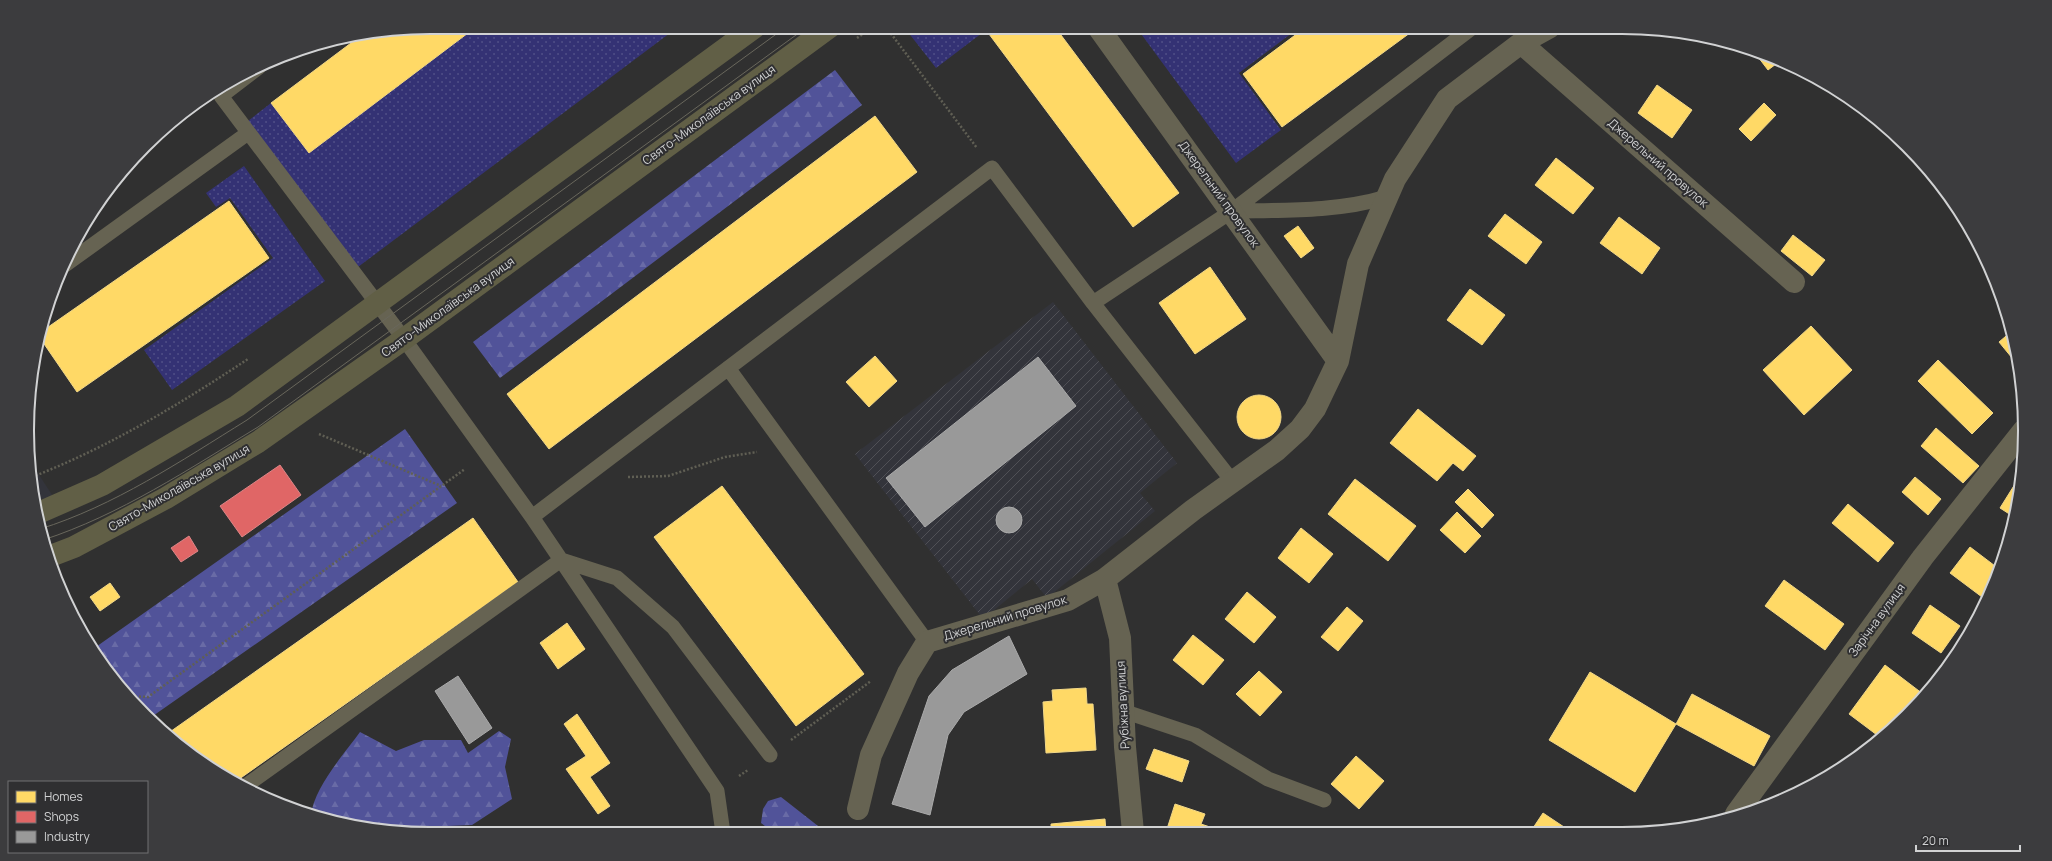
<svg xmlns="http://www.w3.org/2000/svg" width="2052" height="861" font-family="Manrope,sans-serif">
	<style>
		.built { fill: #33343b }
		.industrial { fill: url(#industrial-furrows) }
		.grass { fill: url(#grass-dots) }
		.forest { fill: url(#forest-firs) }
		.homes { fill: #ffd966; stroke: #f1d787 }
		.shops { fill: #e06666; stroke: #dc8687 }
		.industry { fill: #999; stroke: #aaa }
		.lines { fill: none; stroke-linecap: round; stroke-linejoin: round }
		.path { stroke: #605f54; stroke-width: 2.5; stroke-dasharray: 2 2; stroke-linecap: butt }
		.service { stroke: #666352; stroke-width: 15 }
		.minor { stroke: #666352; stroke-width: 22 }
		.secondary { stroke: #615f46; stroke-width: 22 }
		.tram { stroke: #69675c; stroke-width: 1 }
		.labels { text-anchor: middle; stroke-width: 4; stroke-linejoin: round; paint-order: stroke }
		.street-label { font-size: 12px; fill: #d1d2d3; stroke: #2f2f31 }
		.rim { fill: none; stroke: #d1d2d3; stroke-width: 2 }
	</style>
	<defs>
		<pattern id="industrial-furrows" width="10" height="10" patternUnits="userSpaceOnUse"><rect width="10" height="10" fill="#33343b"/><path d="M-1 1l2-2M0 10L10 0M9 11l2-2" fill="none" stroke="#505056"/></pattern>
		<pattern id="grass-dots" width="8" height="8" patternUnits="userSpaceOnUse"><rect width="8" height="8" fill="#343274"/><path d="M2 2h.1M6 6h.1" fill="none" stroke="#504f87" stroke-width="1.8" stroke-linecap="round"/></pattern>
		<pattern id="forest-firs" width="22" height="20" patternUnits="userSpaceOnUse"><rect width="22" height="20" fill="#515399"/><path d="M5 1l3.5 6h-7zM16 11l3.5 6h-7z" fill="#696ba6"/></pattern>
	</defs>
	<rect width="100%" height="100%" fill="#303030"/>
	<path class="built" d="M30,461l28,43 -23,5z"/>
	<path class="industrial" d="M1053,302l124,161 -37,30 15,18 -108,87 -15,-19 -49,40 -128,-165z"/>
	<path class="grass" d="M476,27h202l-320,240 -110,-146 23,-18 38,50z
		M904,27h86l-54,41z
		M1136,27h164l-61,46 42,57 -45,33z
		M244,166l81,115 -153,109 -28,-40 129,-92 -43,-60 -14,9 -10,-14z"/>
	<path class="forest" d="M835,70l27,35 -362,273 -27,-36z
		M405,429l52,74 -307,215 -23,-22 -34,-47z
		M499,731l12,8 -6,28 7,32 -40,26 -49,2 -8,6 -37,-2 -67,-16c3,-27 33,-61 49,-83l36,19 28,-11h37l7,13z
		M781,797l46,36h-53l-13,-10 2,-14 5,-8z"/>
	<path class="homes" d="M430,27h46l-167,126 -38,-50 92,-69z
		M990,27h65l124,166 -46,34 -147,-197z
		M1306,27h112l-136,100 -39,-53z
		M1752,49l28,12 -12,9z
		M1657,85l35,25 -20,28 -34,-25z
		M1764,103l12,12 -25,26 -12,-12z
		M875,116l42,56 -368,277 -42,-55z
		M1556,158l38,30 -21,26 -38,-29z
		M229,201l40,57 -192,134 -37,-54 1,-6z
		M1505,214l37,28 -16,22 -38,-28z
		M1619,217l41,31 -18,26 -42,-31z
		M1298,226l16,22 -13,10 -17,-22z
		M1793,235l32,25 -13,16 -31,-25z
		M1210,267l36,52 -51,35 -36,-51z
		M1470,289l35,26 -23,30 -35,-25z
		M1811,326l41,44 -48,45 -41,-45z
		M2012,331l5,33 -18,-22z
		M875,356l22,25 -28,26 -23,-25z
		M1938,360l55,53 -21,21 -54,-53z
		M1237 417a22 22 0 1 1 44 0a22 22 0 1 1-44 0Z
		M1418,409l58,47 -13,15 -10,-8 -16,18 -47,-38z
		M1936,428l43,38 -16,17 -42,-37z
		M1915,477l26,22 -13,16 -26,-23z
		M1355,479l61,47 -28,35 -60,-47z
		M2015,484l5,4 -6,29 -14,-9z
		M722,486l142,188 -68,52 -142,-189z
		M1468,489l26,26 -12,13 -27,-26z
		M1848,504l46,39 -16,19 -46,-39z
		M1457,512l24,24 -16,17 -25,-23z
		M473,518l45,64 -283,200 -50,-32 -18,-16z
		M1301,528l32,26 -24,29 -31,-25z
		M1970,547l29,22 -7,15 -10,13 -32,-24z
		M1784,580l60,44 -19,26 -60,-44z
		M110,583l10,14 -20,14 -10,-14z
		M1247,592l29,25 -22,26 -29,-24z
		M1930,605l30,21 -19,27 -29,-20z
		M1347,607l16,14 -25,30 -17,-14z
		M567,623l18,26 -27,20 -18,-26z
		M1193,635l31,25 -21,25 -30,-25z
		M1885,665l38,29 -36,40 -6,4 -32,-24z
		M1259,671l23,21 -22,24 -24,-22z
		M1590,672l86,52 -41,68 -86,-52z
		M1086,688l1,16h6l3,46 -50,3 -3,-51 10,-1 -1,-11z
		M1692,694l78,42 -16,30 -78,-42z
		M577,714l33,49 -20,14 20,29 -12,8 -32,-45 20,-13 -22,-32z
		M1154,749l35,12 -7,21 -36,-13z
		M1356,756l28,25 -25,28 -28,-25z
		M1175,804l30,10 -4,10 24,8h-59z
		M1543,813l27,18h-39z
		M1105,819l1,13h-55v-8z"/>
	<path class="shops" d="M280,465l21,30 -59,42 -22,-31z
		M189,536l9,15 -17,11 -10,-14z"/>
	<path class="industry" d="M1038,357l38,49 -151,121 -39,-49z
		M996 520a13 13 0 1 1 26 0a13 13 0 1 1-26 0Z
		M1009,636l18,38 -63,38 -16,23 -18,80 -38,-11 37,-108 23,-26z
		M458,676l34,52 -23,16 -34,-53z"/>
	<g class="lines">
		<path class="path" d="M886,27l91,121
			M857,38l16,-11
			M319,434l122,52
			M32,477c77,-30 148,-73 216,-118
			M628,477l40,-1 57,-19 32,-5
			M127,696l21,1 317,-228
			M791,740l80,-59
			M739,776l9,-6"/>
		<path class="service" d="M259,67l-38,29 183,243 128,178 185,274 6,42
			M1232,211c52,-1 105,1 155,-14
			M65,265l183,-132
			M1093,303l140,179
			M728,368l199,274
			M532,517l460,-349 101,135 139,-92 241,-184
			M561,560l56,18 56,49 97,128
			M1123,711l72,24 73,44 56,21
			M244,787l317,-227"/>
		<path class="minor" d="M1098,27l240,334
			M1521,43l273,239
			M1105,579l15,59 5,109 8,85
			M858,809l13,-54 37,-82 19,-31 141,-42 37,-21 88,-69 84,-60 23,-21 15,-20 23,-48 20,-97 37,-85 52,-80 74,-56 29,-16
			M1736,814l187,-257 100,-126"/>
		<path class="secondary" d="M36,514l66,-29 135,-79 518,-379
			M48,557l26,-10 92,-49 92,-56 146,-103 426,-312"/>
		<path class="tram" d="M40,529c74,-23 141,-68 207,-109l539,-393
			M43,540c77,-25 146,-71 215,-113l549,-400"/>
	</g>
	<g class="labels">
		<g class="street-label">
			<text transform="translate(709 115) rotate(-36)" y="4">Свято-Миколаївська вулиця</text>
			<text transform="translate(1658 163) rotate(41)" y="4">Джерельний провулок</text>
			<text transform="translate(1219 194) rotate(54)" y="4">Джерельний провулок</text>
			<text transform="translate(448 307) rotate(-36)" y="4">Свято-Миколаївська вулиця</text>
			<text transform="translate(179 488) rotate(-30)" y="4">Свято-Миколаївська вулиця</text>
			<text transform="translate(1005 618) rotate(-17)" y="4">Джерельний провулок</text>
			<text transform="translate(1877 620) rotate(-54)" y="4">Зарічна вулиця</text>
			<text transform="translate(1123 705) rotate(-93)" y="4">Рубіжна вулиця</text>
		</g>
	</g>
	<path d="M0 0H2052V861H0ZM430 34H1622A396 396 0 0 1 2018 430V431A396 396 0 0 1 1622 827H430A396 396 0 0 1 34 431V430A396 396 0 0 1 430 34Z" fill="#3c3c3e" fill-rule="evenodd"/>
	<path class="rim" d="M430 34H1622A396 396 0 0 1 2018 430V431A396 396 0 0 1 1622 827H430A396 396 0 0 1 34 431V430A396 396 0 0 1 430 34Z"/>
	<rect x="8" y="781" width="140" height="72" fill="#2f2f31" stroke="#707072"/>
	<rect x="16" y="791" width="20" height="12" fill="#ffd966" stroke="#707072"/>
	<text x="44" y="801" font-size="12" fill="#d1d2d3">Homes</text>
	<rect x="16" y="811" width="20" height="12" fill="#e06666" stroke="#707072"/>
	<text x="44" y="821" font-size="12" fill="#d1d2d3">Shops</text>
	<rect x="16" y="831" width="20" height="12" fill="#999999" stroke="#707072"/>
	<text x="44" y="841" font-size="12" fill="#d1d2d3">Industry</text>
	<path d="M1916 845v6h104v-6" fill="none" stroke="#d1d2d3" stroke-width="2"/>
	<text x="1922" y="845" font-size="12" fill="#d1d2d3" stroke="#2f2f31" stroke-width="3" paint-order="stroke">20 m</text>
</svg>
